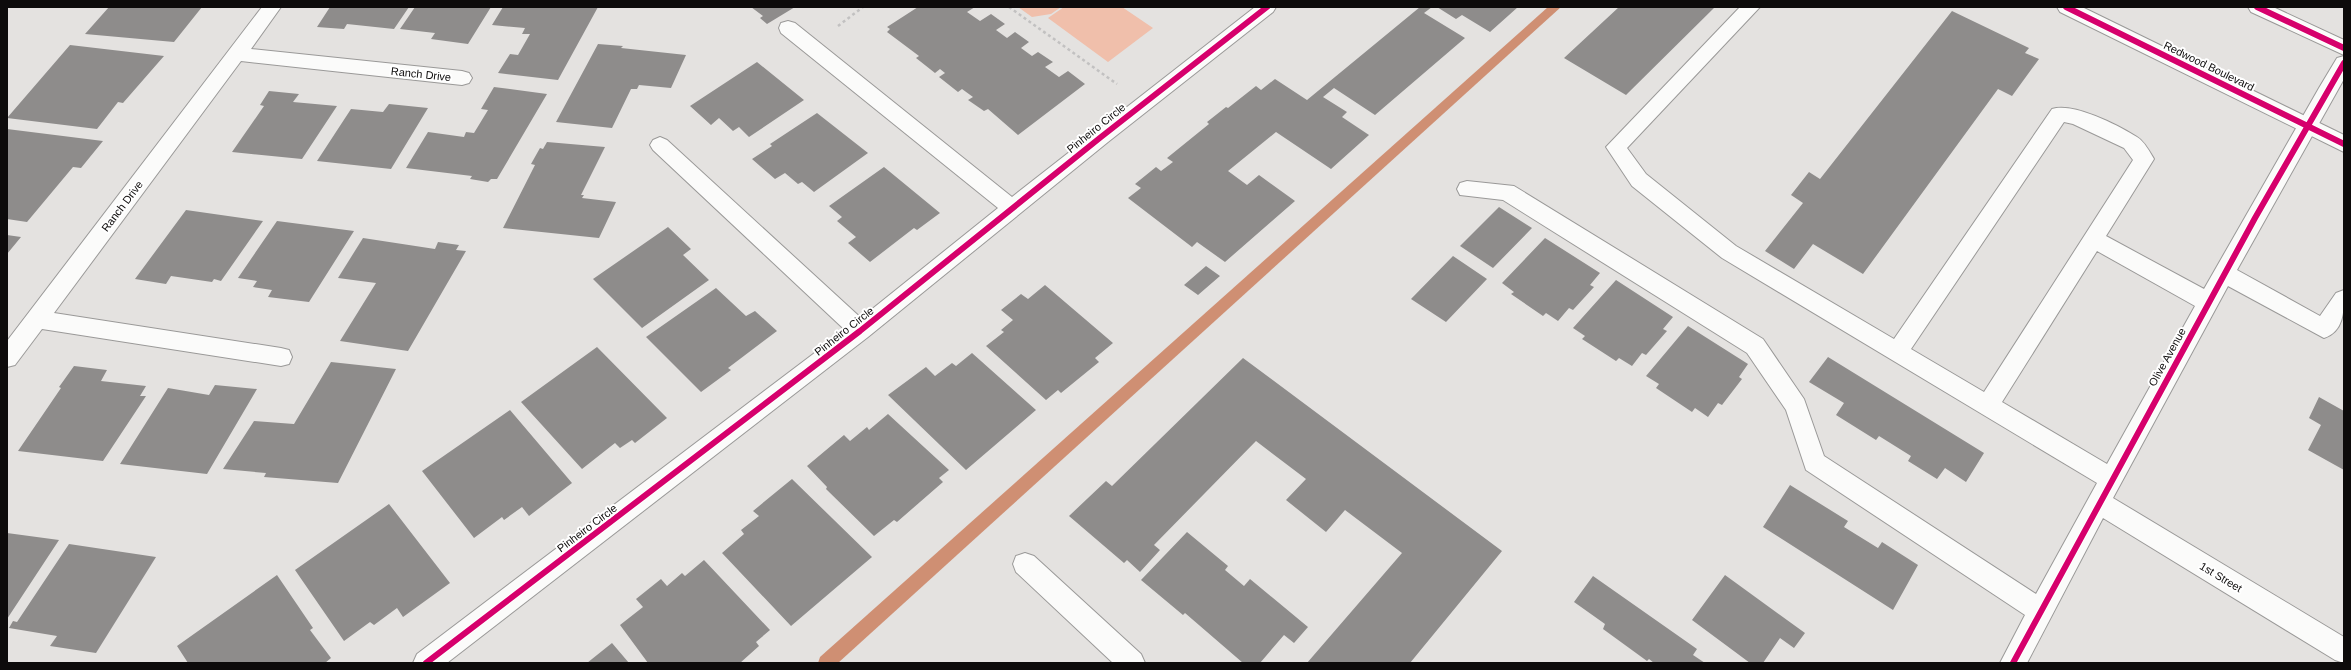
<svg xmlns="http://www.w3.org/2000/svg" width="2351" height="670" font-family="Arial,sans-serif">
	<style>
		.green { fill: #f0bfab }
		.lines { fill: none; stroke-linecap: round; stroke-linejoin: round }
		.stream { fill: #cf8f73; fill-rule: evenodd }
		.building { fill: #8e8c8b }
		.minor-casing { stroke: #9a9998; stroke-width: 2 }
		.major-casing { stroke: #9a9998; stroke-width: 2 }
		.path { stroke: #c2c1c1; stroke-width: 2.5; stroke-dasharray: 3 3; stroke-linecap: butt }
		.minor { fill: #fbfbfa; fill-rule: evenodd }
		.major { fill: #fbfbfa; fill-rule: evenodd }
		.cycleway-casing { stroke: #fff; stroke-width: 8 }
		.cycleway { stroke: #d6006c; stroke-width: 6 }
		.labels { text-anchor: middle; stroke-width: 4; stroke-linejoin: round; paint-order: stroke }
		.street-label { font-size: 11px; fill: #0d0b0b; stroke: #fff }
	</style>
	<rect width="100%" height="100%" fill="#e4e2e0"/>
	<path class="green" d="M1018,7h43l-10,7 -19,3z
		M1064,7h58l31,21 -45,34 -60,-44z"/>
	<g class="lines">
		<path class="stream" d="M1548,7h13l-723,656h-20l2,-6z"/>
	</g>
	<path class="building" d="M109,7h93l-28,35 -89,-8z
		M330,7h79l-15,22 -47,-5 -3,5 -27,-2z
		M415,7h76l-23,37 -37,-5 4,-6 -35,-4z
		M503,7h95l-40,73 -60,-7 12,-19 8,1 12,-21h-8l3,-6 -33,-3z
		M751,7h44l-28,17 -7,-6 3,-2z
		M918,7h57l-8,5 13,9 11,-7 14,10 -9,6 11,8 8,-6 14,10 -8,6 11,8 6,-4 15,10 -8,5 14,10 9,-6 17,13 -67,51 -30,-26 -4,2 -16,-11 5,-3 -11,-8 -4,3 -19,-15 6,-4 -5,-4 -5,4 -19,-15 3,-2 -32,-24 3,-3 -3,-2z
		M1420,7h12l-8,6 41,25 -90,77 -41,-27 -11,9 24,15 -5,5 27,18 -38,34 -55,-37 -48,39 19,14 12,-10 36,26 -70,61 -28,-20 -5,5 -64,-49 13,-10 -6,-4 21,-17 5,4 12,-9 -6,-4 42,-34 -2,-2 19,-15 2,1 28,-22 5,4 14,-11 32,21z
		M1437,7h81l-28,25 -28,-17 -6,4z
		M1619,7h96l-89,88 -62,-37z
		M1952,11l77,37 -4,5 14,6 -27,37 -14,-7 -135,185 -50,-30 -19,25 -29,-18 38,-48 -12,-8 18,-23 11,7z
		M598,44l25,2 -2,2 65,7 -15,33 -32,-3 -2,4h-6l-19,39 -56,-6z
		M70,45l94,11 -41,47 -5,-1 -21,27 -90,-11z
		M757,62l47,38 -55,37 -10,-10 -6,4 -14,-13 -8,7 -21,-19z
		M494,87l53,7 -50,85h-6l-3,3 -18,-3 2,-3 -66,-8 22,-36 36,5 2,-5 8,1 14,-23 -7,-1z
		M269,91l30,3 -6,8 44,4 -35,53 -70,-7 32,-46 -4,-1z
		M389,104l39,4 -37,61 -74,-8 34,-52 32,3z
		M817,113l51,40 -54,39 -12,-10 -4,2 -13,-11 -10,6 -23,-20 20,-13 -2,-2z
		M7,129l96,12 -22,27 -8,-1 -46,55 -20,-3z
		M547,142l58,5 -24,48h3l-2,3 34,4 -17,36 -96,-10 32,-63 -4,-1 9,-16 3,1z
		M884,167l56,46 -23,17 -3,-2 -44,34 -22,-19 8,-6 -19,-16 5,-4 -13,-11z
		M1499,207l33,21 -39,40 -33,-22z
		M186,210l77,11 -42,60 -7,-2 -2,3 -41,-6 -5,8 -31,-5z
		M277,221l77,10 -45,71 -41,-5 4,-7 -19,-3 4,-6 -19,-3z
		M668,227l23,22 -8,6 26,25 -67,48 -49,-49z
		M7,235l14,2 -14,17z
		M363,238l72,11 3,-7 21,3 -3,5 10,1 -58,100 -68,-10 36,-58 -38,-5z
		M1545,238l55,35 -10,12 4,2 -21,23 -4,-2 -11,13 -12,-8 -3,3 -32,-22 3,-2 -12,-9z
		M1453,256l34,23 -41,43 -35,-23z
		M1206,266l14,10 -22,19 -14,-10z
		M1616,280l57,37 -10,12 4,2 -21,24 -4,-2 -10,13 -13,-8 -3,3 -34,-22 3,-3 -12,-8z
		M1045,285l68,58 -18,15 4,4 -38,31 -3,-3 -12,10 -60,-54 18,-14 -3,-2 12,-10 -12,-10 20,-16 7,5z
		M716,288l30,28 9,-5 22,20 -49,37 3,2 -30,22 -55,-55z
		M1688,326l60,38 -9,13 3,2 -20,26 -4,-2 -10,14 -13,-9 -3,4 -36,-24 3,-4 -13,-8z
		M597,347l70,71 -32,25 -3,-3 -12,8 -5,-5 -33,26 -61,-67z
		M972,353l64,57 -70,60 -78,-75 38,-28 9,9 17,-13 4,3z
		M1828,357l156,96 -18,29 -21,-14 -8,11 -29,-18 3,-5 -32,-20 -3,4 -40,-25 8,-12 -35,-21z
		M1243,358l259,193 -92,112h-103l95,-110 -57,-43 -19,22 -40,-32 20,-21 -50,-38 -102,104 6,5 -20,22 -13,-12 -3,3 -55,-47 37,-35 6,5z
		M331,362l65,7 -58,114 -74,-6 2,-4 -43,-4 31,-48 40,3z
		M74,366l33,4 -6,11 45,5 -6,10h6l-43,65 -85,-10 43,-63 -2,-1z
		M215,385l42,4 -50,85 -87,-10 48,-76 41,7z
		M2319,397l25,14v59l-36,-20 13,-25 -12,-7z
		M510,410l62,73 -43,33 -7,-9 -18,13 -2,-3 -28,21 -52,-67z
		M888,414l61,56 -10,8 4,4 -46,40 -3,-2 -20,16 -48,-47 1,-2 -20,-21 37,-31 6,6 17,-14 2,3z
		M792,479l80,78 -81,69 -69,-73 22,-19 -3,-4 18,-14 -6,-5z
		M1790,485l58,36 -4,6 34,21 4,-6 36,23 -25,45 -130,-83z
		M389,504l61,79 -47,34 -6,-9 -23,17 -4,-3 -26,19 -49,-71z
		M1187,532l41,34 -3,4 19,16 6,-7 58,48 -14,16 -10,-8 -24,28h-17l-58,-50 -2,2 -42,-35z
		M7,533l52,7 -52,79z
		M69,544l87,13 -60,96 -46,-7 7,-10 -48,-8 4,-7 4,1z
		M704,560l66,70 -14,12 3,4 -19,17h-92l-28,-38 23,-18 -7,-8 25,-20 6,7 15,-13 3,3z
		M277,575l36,53 -3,2 21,28 -6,5h-137l-11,-17z
		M1725,575l80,58 -11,15 -14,-10 -17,25h-13l-58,-43z
		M1593,576l104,73 -4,6 12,8h-51l-5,-4 -2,2 -44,-32 2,-5 -31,-22z
		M612,643l17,20h-42z"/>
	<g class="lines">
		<g class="minor-casing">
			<path id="minor" d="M262,7h19l-30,42 211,22 7,2 3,5 -3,5 -7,2 -221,-24 -187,252 227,35 8,2 3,7 -3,7 -8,2 -239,-37 -27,36 -8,2v-26z
				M1255,7h21l-3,5 -165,130 -240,195 -421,326h-34l4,-9 428,-324 -192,-180 -3,-5 3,-5 7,-3 7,3 194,178 137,-110 -217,-175 -2,-5 2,-5 7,-2 7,2 217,174z
				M1740,7h20l-133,141 19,26 90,72 158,93 158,-230c21,-7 66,16 85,28 7,4 13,15 17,22l-48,77 98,53 115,-201 18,-30 7,-2v23l-107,191 83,46 16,-23 8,-3c0,19 1,41 -20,48l-96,-52 -115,212 231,139v26l-9,-3 -232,-142 -76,145h-27l25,-48 -219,-145 -20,-60 -39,-57 -244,-153 -43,-5 -3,-6 3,-6 7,-2 47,5 249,153 41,60 20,57 212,138 61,-111 -375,-225 -90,-72 -26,-39zM2064,122l9,2 51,24 9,12 -149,232 -73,-43zM2097,251l98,55 -88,158 -105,-62z
				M1025,553l9,3 107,98 4,9h-32l-97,-91 -3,-8 3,-8z"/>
		</g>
		<g class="major-casing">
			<path id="major" d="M2057,7h25l262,128v17l-284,-140z
				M2248,7h25l71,33v15l-93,-43z"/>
		</g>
		<path class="path" d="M1009,7l108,77
			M838,26l25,-19"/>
		<use href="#minor" class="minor"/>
		<use href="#major" class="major"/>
		<g class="cycleway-casing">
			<path id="cycleway" d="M2066,7l278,137
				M2257,7l87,41
				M426,663l434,-332 241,-194 166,-130
				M2013,663l242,-445 89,-155"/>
		</g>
		<use href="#cycleway" class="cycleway"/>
	</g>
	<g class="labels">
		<g class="street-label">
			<text transform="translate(2209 66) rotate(26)" y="4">Redwood Boulevard</text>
			<text transform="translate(421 74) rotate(6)" y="4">Ranch Drive</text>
			<text transform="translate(1096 128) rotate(-39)" y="4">Pinheiro Circle</text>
			<text transform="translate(122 206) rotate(-53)" y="4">Ranch Drive</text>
			<text transform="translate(844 331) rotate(-38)" y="4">Pinheiro Circle</text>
			<text transform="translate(2167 357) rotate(-61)" y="4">Olive Avenue</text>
			<text transform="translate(587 528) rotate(-37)" y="4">Pinheiro Circle</text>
			<text transform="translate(2221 577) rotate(31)" y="4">1st Street</text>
		</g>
	</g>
	<rect width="2351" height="670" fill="none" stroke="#0d0b0b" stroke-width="16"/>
</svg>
